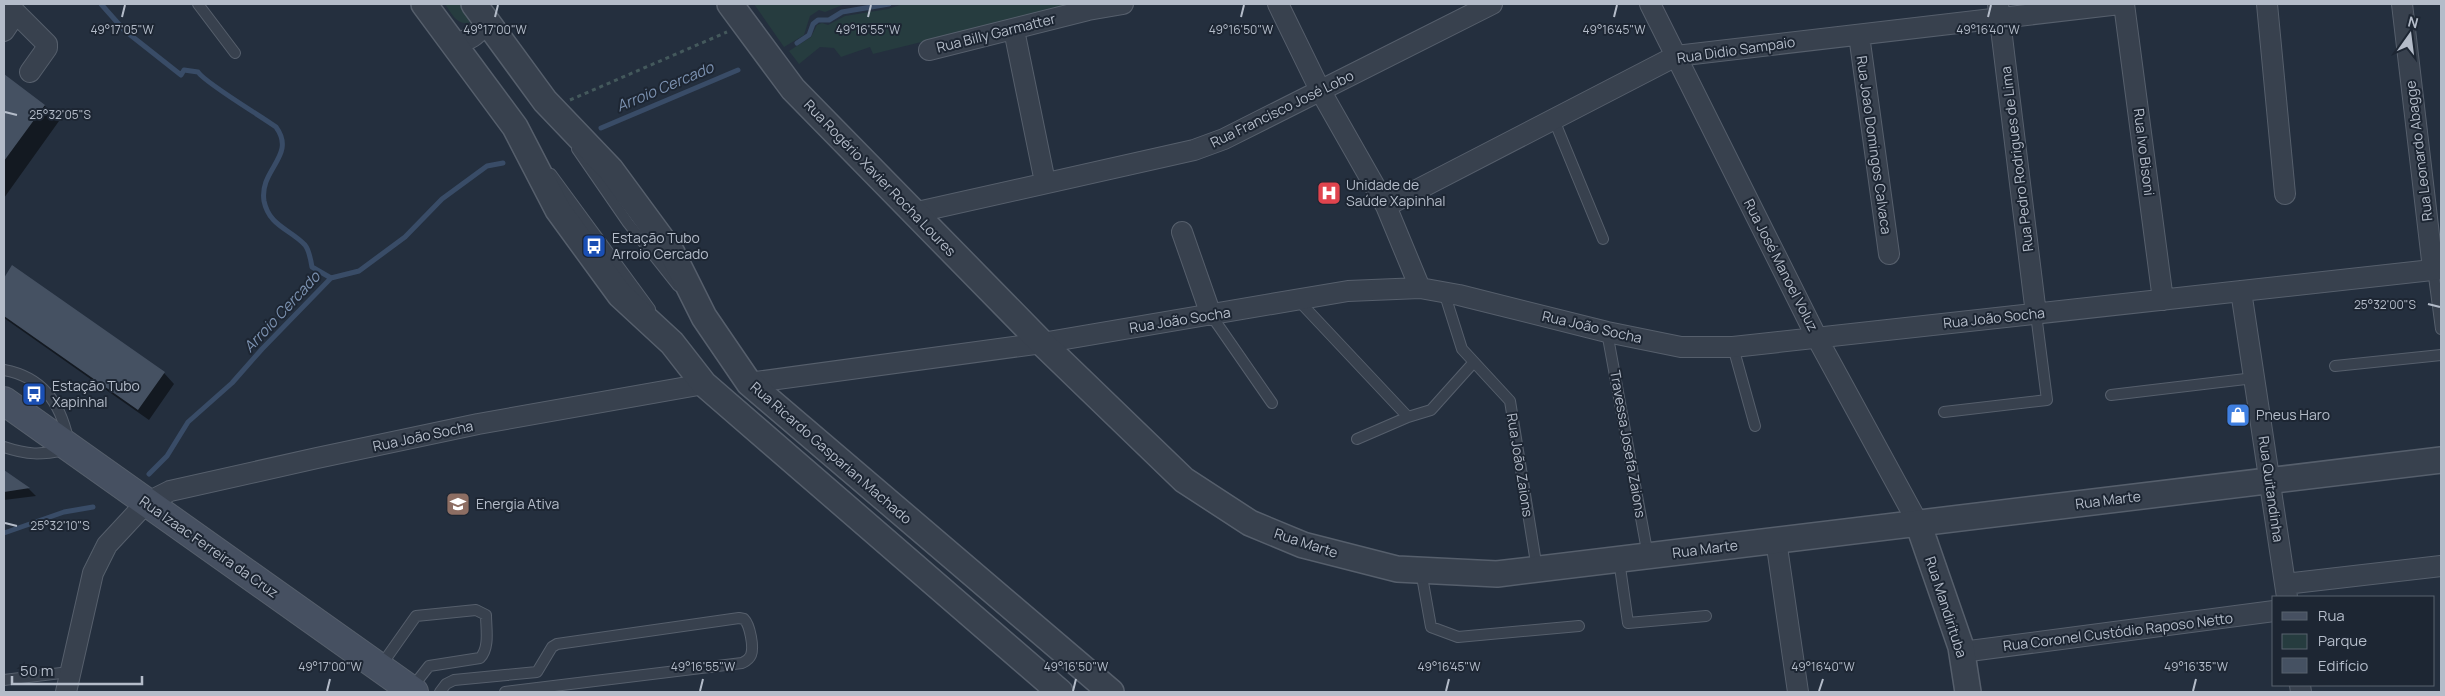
<svg xmlns="http://www.w3.org/2000/svg" width="2445" height="696" font-family="Manrope,sans-serif">
	<style>
		.green { fill: #263c3f }
		.shadow { fill: #0007 }
		.lines { fill: none; stroke-linecap: round; stroke-linejoin: round }
		.stream { stroke: #394c67; stroke-width: 5 }
		.building { fill: #455162 }
		.service-casing { stroke: #565f6c; stroke-width: 12 }
		.minor-casing { stroke: #565f6c; stroke-width: 22 }
		.tertiary-casing { stroke: #565f6c; stroke-width: 28 }
		.secondary-casing { stroke: #565f6c; stroke-width: 30 }
		.path { stroke: #44595c; stroke-width: 3; stroke-dasharray: 4 4; stroke-linecap: butt }
		.service { stroke: #38414e; stroke-width: 10 }
		.minor { stroke: #38414e; stroke-width: 20 }
		.tertiary { stroke: #38414e; stroke-width: 25 }
		.secondary { stroke: #465061; stroke-width: 28 }
		.ticks { fill: none; stroke: #b4bcc9; stroke-width: 2 }
		.labels { text-anchor: middle; stroke-width: 4; stroke-linejoin: round; paint-order: stroke }
		.street-label { font-size: 14px; fill: #b4bcc9; stroke: #1d2633 }
		.poi-label { font-size: 14px; fill: #b4bcc9; stroke: #1d2633; text-anchor: start }
		.water-label { font-size: 15px; font-style: italic; fill: #7c92b1; stroke: #1d2633 }
		.ticks-label { font-size: 12px; text-anchor: middle; fill: #b4bcc9; stroke: #1d2633; stroke-width: 4; stroke-linejoin: round; paint-order: stroke }
	</style>
	<rect width="100%" height="100%" fill="#242f3e"/>
	<path class="green" d="M445,4h18l9,16v2c-15,5 -20,-8 -27,-18z
		M754,4h91l-20,8 -6,-2 -9,6 -6,19 -20,12z
		M903,4h171l-201,50 -3,-7 -29,10 -7,-9 -14,-1 -21,17 -10,-13 22,-14 6,-12 5,-2 6,2 17,-9 43,-7z"/>
	<path class="shadow" d="M8,79l37,27 14,15 -55,77v-113z
		M13,267l151,106 10,11 -25,36 -145,-102v-38z
		M4,471l25,18 7,7 -32,4z"/>
	<g class="lines">
		<path class="stream" d="M101,4l23,26 57,45 3,-5 14,2c7,11 63,44 78,55 21,29 -17,42 -12,74 5,25 26,28 41,44 4,5 6,16 7,22l19,11
			M797,43l12,-8 4,-11 5,-4h11l13,-8 47,-8
			M601,128l137,-58
			M149,474l18,-18 21,-34 44,-39 30,-34 69,-71 28,-7 46,-34 37,-38 45,-33 16,-3
			M4,533l60,-21 29,-5"/>
	</g>
	<path class="building" d="M4,74l41,31 -41,56z
		M12,265l153,107 -27,38 -134,-94v-38z
		M4,470l26,18 -26,4z"/>
	<g class="lines">
		<g class="service-casing">
			<path id="service" d="M198,4l37,49
				M1554,120l49,119
				M577,149l51,74 50,63
				M551,174l99,135
				M2433,269l8,60
				M1444,292l18,57 48,52 27,168
				M1298,300l110,117
				M1211,315l61,88
				M1607,332l41,224
				M1733,347l22,79
				M2335,366l106,-11
				M4,370c38,7 56,32 64,69
				M2111,395l143,-17
				M1944,412l103,-12 -11,-86
				M1357,439l51,-22 23,-7 43,-48
				M4,447c24,8 36,8 61,3
				M1619,560l9,63 78,-7
				M1421,571l10,56 27,10 121,-11
				M380,667l36,-51 60,-6 10,5c0,13 4,33 -6,43l-51,8 -18,23
				M4,680l65,-8
				M440,692l6,-8 8,-4 83,-8 15,-25 5,-3 182,-26 5,1c6,6 10,28 7,36 -2,5 -5,6 -9,8l-237,29"/>
		</g>
		<g class="minor-casing">
			<path id="minor" d="M7,4l40,40v4l-17,24
				M1278,4l42,86 66,116 34,82
				M1650,4l167,334 101,185
				M1998,4l38,310
				M2124,4l39,296
				M2267,4l18,190
				M2402,4l31,265
				M1014,30l31,152
				M4,31l12,-18
				M1859,35l30,219
				M452,42c17,1 25,-8 36,-20
				M929,50l159,-40 35,-6
				M1386,206l290,-150 444,-52
				M913,213l281,-63 30,-11 268,-135
				M1182,232l29,83
				M2241,291l46,306
				M749,383l293,-40 306,-52 72,-3 39,7 148,37 74,15h52l708,-78
				M1776,540l22,152
				M2285,584l156,-18
				M1962,652l312,-41
				M2300,685l1,7
				M66,692l27,-119 14,-28 39,-42 24,-12 147,-33 161,-34 226,-40"/>
		</g>
		<g class="tertiary-casing">
			<path id="tertiary" d="M424,4l91,123 43,83 62,85 52,48 32,41 356,308
				M474,4l71,97 66,69 61,83 32,64 45,66 362,309
				M730,4l63,85 249,254 142,137 66,43 53,22 94,24 100,5 944,-114
				M1918,523l43,124 7,45"/>
		</g>
		<g class="secondary-casing">
			<path id="secondary" d="M4,401l410,291"/>
		</g>
		<path class="path" d="M570,100l157,-68"/>
		<use href="#service" class="service"/>
		<use href="#minor" class="minor"/>
		<use href="#tertiary" class="tertiary"/>
		<use href="#secondary" class="secondary"/>
	</g>
	<path class="ticks" d="M122,17l3,-12M495,17l3,-12M868,17l3,-12M1241,17l3,-12M1614,17l3,-12M1988,17l3,-12M5,112l12,3M2428,304l12,3M5,523l12,3M327,691l3,-12M700,691l3,-12M1073,691l3,-12M1446,691l3,-12M1819,691l4,-12M2193,691l3,-12"/>
	<defs>
		<g id="hospital-square" transform="scale(1.25)"><rect x="-9" y="-9" width="18" height="18" rx="4" fill="#e0444e" stroke="#1d2633"/><path d="M-5-5h3v3.5h4V-5h3V5h-3V1.5h-4V5h-3Z" fill="#fff"/></g>
		<g id="bus-square" transform="scale(1.25)"><rect x="-9" y="-9" width="18" height="18" rx="4" fill="#1a4fb4" stroke="#1d2633"/><path d="M-5-6H5V4H4V6H2V4H-2V6H-4V4H-5ZM-3.5-4V0h7V-4ZM-3.5 1.2v1.5H-2V1.2ZM2 1.2v1.5H3.5V1.2Z" fill="#fff"/></g>
		<g id="shop-square" transform="scale(1.25)"><rect x="-9" y="-9" width="18" height="18" rx="4" fill="#3f7fe0" stroke="#1d2633"/><path d="M-5-2.5h2.3a2.7 3.5 0 0 1 5.4 0H5L5.5 6h-11ZM-1.5-2.5h3a1.5 2.3 0 0 0-3 0Z" fill="#fff"/></g>
		<g id="school-square" transform="scale(1.25)"><rect x="-9" y="-9" width="18" height="18" rx="4" fill="#8d6e63" stroke="#1d2633"/><path d="M0-5L7-2L0 1L-7-2ZM-4 1L0 2.5L4 1V4Q0 6-4 4Z" fill="#fff"/></g>
	</defs>
	<g fill-rule="evenodd">
		<use href="#hospital-square" x="1329" y="193"/>
		<use href="#bus-square" x="594" y="246"/>
		<use href="#bus-square" x="34" y="394"/>
		<use href="#shop-square" x="2238" y="415"/>
		<use href="#school-square" x="458" y="504"/>
	</g>
	<g class="labels">
		<g class="street-label">
			<text transform="translate(996 33) rotate(-14)" y="5">Rua Billy Garmatter</text>
			<text transform="translate(1736 50) rotate(-8)" y="5">Rua Didio Sampaio</text>
			<text transform="translate(1282 109) rotate(-26)" y="5">Rua Francisco José Lobo</text>
			<text transform="translate(1874 145) rotate(82)" y="5">Rua Joao Domingos Calvaca</text>
			<text transform="translate(2419 151) rotate(-97)" y="5">Rua Leonardo Abagge</text>
			<text transform="translate(2144 152) rotate(83)" y="5">Rua Ivo Bisoni</text>
			<text transform="translate(2017 159) rotate(-97)" y="5">Rua Pedro Rodrigues de Lima</text>
			<text transform="translate(880 178) rotate(46)" y="5">Rua Rogério Xavier Rocha Loures</text>
			<text transform="translate(1781 265) rotate(63)" y="5">Rua José Manoel Voluz</text>
			<text transform="translate(1994 318) rotate(-6)" y="5">Rua João Socha</text>
			<text transform="translate(1180 320) rotate(-9)" y="5">Rua João Socha</text>
			<text transform="translate(1592 327) rotate(13)" y="5">Rua João Socha</text>
			<text transform="translate(423 436) rotate(-12)" y="5">Rua João Socha</text>
			<text transform="translate(1628 444) rotate(80)" y="5">Travessa Josefa Zaions</text>
			<text transform="translate(831 453) rotate(41)" y="5">Rua Ricardo Gasparian Machado</text>
			<text transform="translate(1520 465) rotate(81)" y="5">Rua João Zaions</text>
			<text transform="translate(2271 489) rotate(82)" y="5">Rua Quitandinha</text>
			<text transform="translate(2108 500) rotate(-7)" y="5">Rua Marte</text>
			<text transform="translate(1306 543) rotate(18)" y="5">Rua Marte</text>
			<text transform="translate(209 547) rotate(35)" y="5">Rua Izaac Ferreira da Cruz</text>
			<text transform="translate(1705 549) rotate(-7)" y="5">Rua Marte</text>
			<text transform="translate(1946 607) rotate(72)" y="5">Rua Mandirituba</text>
			<text transform="translate(2118 632) rotate(-7)" y="5">Rua Coronel Custódio Raposo Netto</text>
		</g>
		<g class="poi-label">
			<text x="1346" y="190">Unidade de<tspan x="1346" dy="16">Saúde Xapinhal</tspan></text>
			<text x="612" y="243">Estação Tubo<tspan x="612" dy="16">Arroio Cercado</tspan></text>
			<text x="52" y="391">Estação Tubo<tspan x="52" dy="16">Xapinhal</tspan></text>
			<text x="2256" y="420">Pneus Haro</text>
			<text x="476" y="509">Energia Ativa</text>
		</g>
		<g class="water-label">
			<text transform="translate(665 87) rotate(-23)" y="5">Arroio Cercado</text>
			<text transform="translate(282 312) rotate(-47)" y="5">Arroio Cercado</text>
		</g>
	</g>
	<g class="ticks-label">
		<text x="1614" y="34">49°16'45"W</text>
		<text x="122" y="34">49°17'05"W</text>
		<text x="495" y="34">49°17'00"W</text>
		<text x="868" y="34">49°16'55"W</text>
		<text x="1241" y="34">49°16'50"W</text>
		<text x="1988" y="34">49°16'40"W</text>
		<text x="60" y="119">25°32'05"S</text>
		<text x="2385" y="309">25°32'00"S</text>
		<text x="60" y="530">25°32'10"S</text>
		<text x="330" y="671">49°17'00"W</text>
		<text x="703" y="671">49°16'55"W</text>
		<text x="1076" y="671">49°16'50"W</text>
		<text x="1449" y="671">49°16'45"W</text>
		<text x="1823" y="671">49°16'40"W</text>
		<text x="2196" y="671">49°16'35"W</text>
	</g>
	<rect width="2445" height="696" fill="none" stroke="#b4bcc9" stroke-width="10"/>
	<rect x="2272" y="596" width="162" height="90" fill="#1d2633" stroke="#59626f"/>
	<rect x="2282" y="612" width="25" height="8" fill="#465061" stroke="#59626f"/>
	<text x="2318" y="621" font-size="15" fill="#b4bcc9">Rua</text>
	<rect x="2282" y="634" width="25" height="15" fill="#263c3f" stroke="#59626f"/>
	<text x="2318" y="646" font-size="15" fill="#b4bcc9">Parque</text>
	<rect x="2282" y="658" width="25" height="15" fill="#455162" stroke="#59626f"/>
	<text x="2318" y="671" font-size="15" fill="#b4bcc9">Edifício</text>
	<g transform="translate(2410 35) rotate(14)" stroke="#1d2633" stroke-width="4" paint-order="stroke">
	<path d="M0-4L9 19L0 12L-9 19Z" fill="#b4bcc9"/>
	<text y="-8" font-size="14" font-weight="bold" text-anchor="middle" fill="#b4bcc9">N</text>
	</g>
	<path d="M12 676v8h130v-8" fill="none" stroke="#b4bcc9" stroke-width="2.5"/>
	<text x="20" y="676" font-size="15" fill="#b4bcc9" stroke="#1d2633" stroke-width="4" paint-order="stroke">50 m</text>
</svg>
